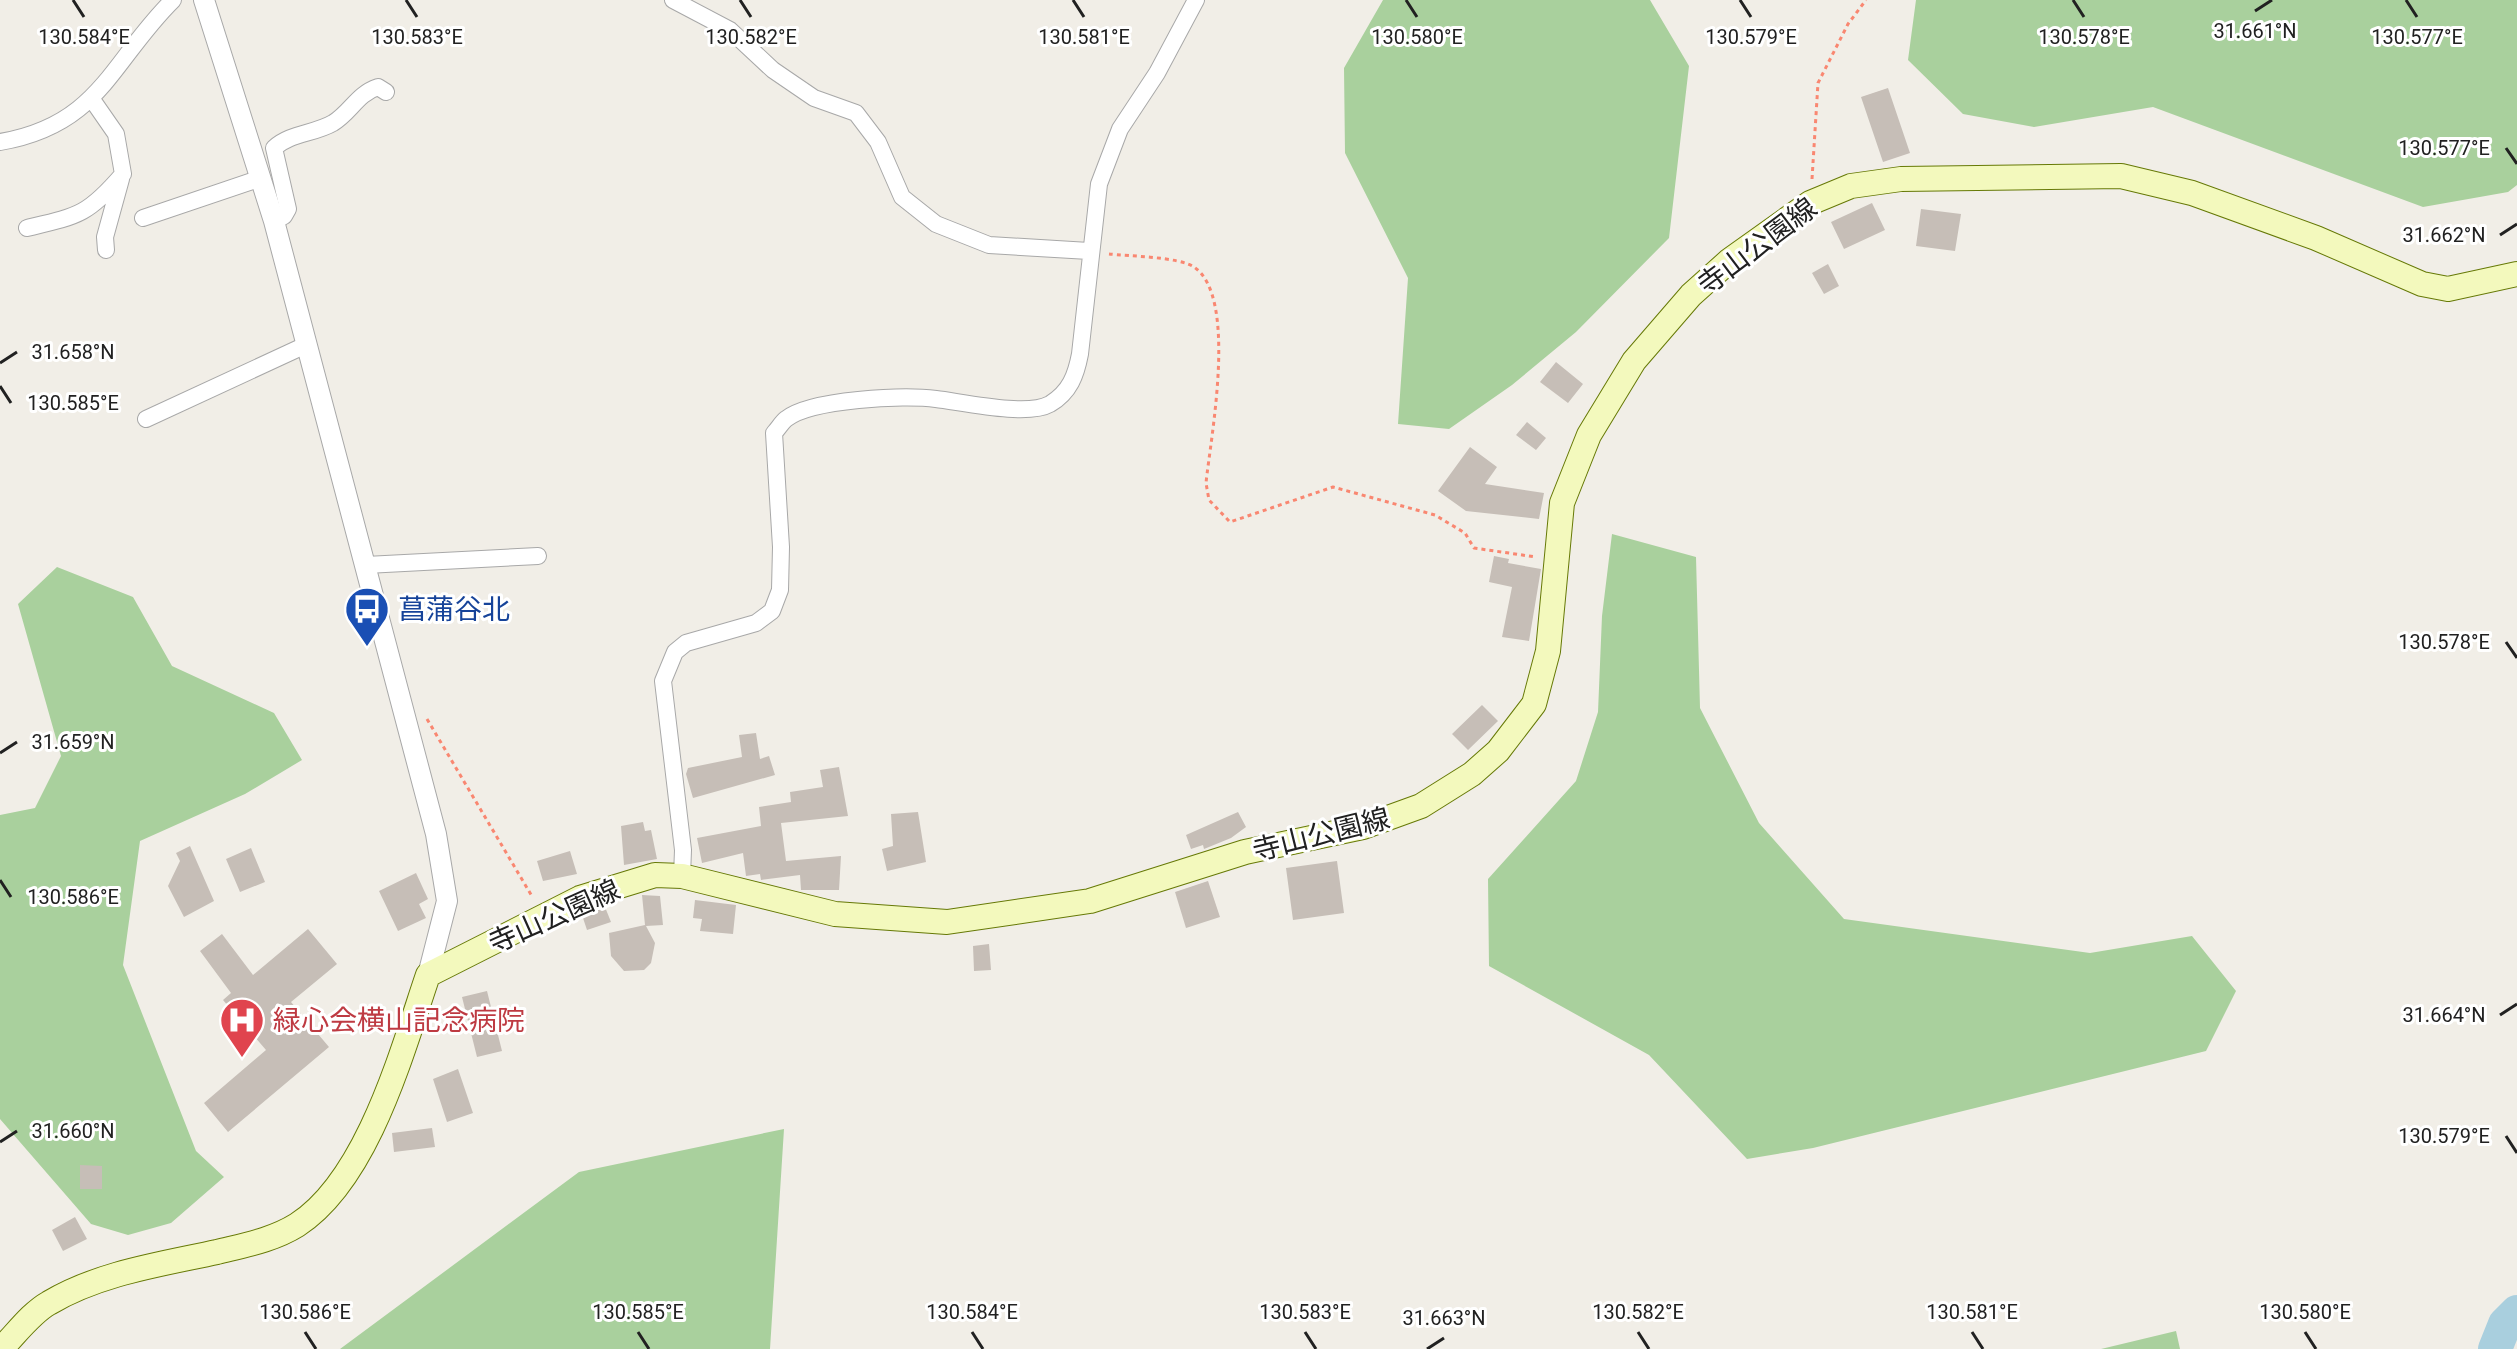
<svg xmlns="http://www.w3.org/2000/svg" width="2517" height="1349" font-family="Roboto,'Noto Sans JP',sans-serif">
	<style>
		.forest { fill: #a9d09d }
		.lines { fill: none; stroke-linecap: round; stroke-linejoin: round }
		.river { stroke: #a9cfde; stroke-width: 34 }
		.building { fill: #c6beb7 }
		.minor-casing { stroke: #a8a8a8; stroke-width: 18 }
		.tertiary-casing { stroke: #a8a8a8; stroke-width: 22 }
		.secondary-casing { stroke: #667906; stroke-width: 26 }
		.path { stroke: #f98771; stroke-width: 3; stroke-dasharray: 4 4; stroke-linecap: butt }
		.minor { stroke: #fff; stroke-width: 16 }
		.tertiary { stroke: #fff; stroke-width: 20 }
		.secondary { stroke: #f3f9bd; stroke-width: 24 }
		.ticks { fill: none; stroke: #212121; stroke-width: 3 }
		.labels { text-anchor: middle; stroke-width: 6; stroke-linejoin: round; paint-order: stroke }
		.street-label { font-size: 28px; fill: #212121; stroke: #fff }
		.transit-label { font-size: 28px; fill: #164399; stroke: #fff; text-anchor: start }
		.health-label { font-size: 28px; fill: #be3a42; stroke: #fff; text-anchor: start }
		.ticks-label { font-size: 20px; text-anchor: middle; fill: #212121; stroke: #fff; stroke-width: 6; stroke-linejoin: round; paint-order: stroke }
	</style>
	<rect width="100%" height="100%" fill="#f1eee7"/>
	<path class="forest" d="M1383,0h267l39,66 -20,172 -93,94 -64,53 -63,44 -51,-5 10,-146 -63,-125 -1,-85z
		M1916,0h601v185l-9,7 -85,15 -270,-100 -119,20 -71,-13 -55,-54z
		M1612,534l84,23 4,151 59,115 85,96 246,34 102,-17 44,55 -30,60 -393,97 -66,11 -98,-104 -160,-89 -1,-87 88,-98 22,-69 4,-96z
		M57,567l76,30 39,69 102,47 28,47 -57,34 -105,47 -17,124 73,186 28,26 -53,46 -43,12 -37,-11 -91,-105v-304l35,-7 26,-52 -43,-152z
		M784,1129l-14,220h-430l239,-177z
		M2176,1331l4,18h-79z"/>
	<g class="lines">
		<path class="river" d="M2495,1349l10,-25 12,-12"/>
	</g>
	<path class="building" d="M1888,88l22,65 -27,9 -22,-65z
		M1872,203l13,27 -41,19 -13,-27z
		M1921,209l40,5 -6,37 -39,-5z
		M1828,264l11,22 -15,8 -12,-21z
		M1556,362l27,22 -15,19 -28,-21z
		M1527,422l19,16 -10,12 -20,-15z
		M1470,447l27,20 -12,17 59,9 -5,26 -73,-8 -28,-20z
		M1494,556l15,3 -1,4 33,6 -12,72 -27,-4 10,-50 -23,-5z
		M1482,705l16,16 -30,29 -16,-16z
		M756,733l4,26 9,-3 6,19 -82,23 -7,-24 2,-6 54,-11 -3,-22z
		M839,767l9,49 -67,7 5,38 55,-5 -2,34h-38l-1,-15 -39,5 -1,-6 -14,2 -3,-23 -41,10 -5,-25 64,-12 -2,-19 32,-5 -1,-10 33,-5 -3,-17z
		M918,812l8,50 -39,9 -5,-22 11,-3 -2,-32z
		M1238,812l8,15 -15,11 -27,11 -1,-4 -12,4 -5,-14z
		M643,822l2,9 6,-1 6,29 -33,6 -3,-39z
		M190,846l24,55 -30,16 -16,-31 12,-25 -4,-8z
		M251,848l14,34 -25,10 -14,-33z
		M570,851l7,23 -34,7 -6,-20z
		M1337,861l7,52 -51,7 -7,-52z
		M416,873l12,26 -9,5 7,14 -28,13 -19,-40z
		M1208,881l12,36 -34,11 -11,-36z
		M642,895l18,1 3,29 -17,1 9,17 -4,20 -7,7 -20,1 -13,-15 -2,-23 36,-8z
		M695,900l41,5 -3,29 -33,-3 2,-12 -9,-1z
		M605,907l6,15 -24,8 -5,-15z
		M308,929l29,35 -46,38 38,45 -101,85 -24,-29 62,-53 -43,-50 8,-7 -31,-42 22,-17 31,41z
		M989,944l2,26 -17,1 -1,-25z
		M487,991l15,60 -25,6 -15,-60z
		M458,1069l15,44 -26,9 -14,-43z
		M432,1128l3,19 -41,5 -2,-19z
		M80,1165l22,1v23h-22z
		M75,1217l12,22 -24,12 -11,-21z"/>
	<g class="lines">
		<g class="minor-casing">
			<path id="minor" d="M673,0l57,30 43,40 41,28 42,15 22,29 24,55 34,27 53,21 100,6
				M0,142c100,-17 111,-81 173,-142
				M143,218l118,-40
				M274,221l10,-5 4,-7 -14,-61c16,-15 40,-14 59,-25 18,-11 24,-29 45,-36l8,5
				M27,228c51,-12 61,-13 96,-54l-7,-40 -25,-36
				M106,250l-1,-13 16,-58
				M146,419l162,-75
				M366,565l172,-9
				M682,876l1,-26 -20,-169 12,-29 11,-9 70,-20 16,-12 8,-21 1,-43 -7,-114c4,-4 8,-11 12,-14 25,-20 118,-24 150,-20 26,3 91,18 114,5 20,-12 26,-29 30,-50l19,-170 21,-55 37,-56 39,-73"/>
		</g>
		<g class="tertiary-casing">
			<path id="tertiary" d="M204,0l70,221 162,613 11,67 -19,74"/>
		</g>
		<g class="secondary-casing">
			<path id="secondary" d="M1,1349c15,-15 30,-36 48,-46 50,-30 113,-39 168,-51 28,-7 56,-12 80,-27 71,-46 105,-174 131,-250l152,-77 75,-23 27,1 153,38 112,8 143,-21 155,-49 118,-25 58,-21 51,-32 26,-23 36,-47 14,-53 14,-148 27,-68 45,-74 57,-66 39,-35 80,-57 41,-17 50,-7 220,-3 71,17 124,45 106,46 26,5 69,-15"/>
		</g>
		<path class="path" d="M1812,179l6,-96 30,-59 18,-24
			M1109,254c19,2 71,3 85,13 44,30 17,168 12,216l3,17 21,22 103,-35 102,28 30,18 9,15 62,9
			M427,719l106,179"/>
		<use href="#minor" class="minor"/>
		<use href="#tertiary" class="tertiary"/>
		<use href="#secondary" class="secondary"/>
	</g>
	<path class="ticks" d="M73,0l11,17M406,0l11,17M740,0l11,17M1073,0l11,17M1406,0l11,17M1740,0l11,17M2073,0l11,17M2406,0l11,17M2255,11l17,-11M2506,148l11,16M2500,235l17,-11M0,363l17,-11M0,386l11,17M2506,642l11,16M0,753l17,-11M0,880l11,17M2500,1015l17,-11M2506,1136l11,17M0,1142l17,-11M305,1332l11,17M638,1332l11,17M972,1332l11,17M1305,1332l11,17M1638,1332l11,17M1972,1332l11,17M2305,1332l11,17M1427,1349l17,-11"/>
	<defs>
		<g id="bus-pin" transform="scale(2.3)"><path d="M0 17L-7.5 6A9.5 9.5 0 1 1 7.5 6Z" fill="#1a4fb4" stroke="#fff"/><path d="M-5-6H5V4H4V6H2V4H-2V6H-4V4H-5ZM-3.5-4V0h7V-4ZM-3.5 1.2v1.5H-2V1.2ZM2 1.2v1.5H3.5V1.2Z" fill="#fff"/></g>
		<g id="hospital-pin" transform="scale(2.3)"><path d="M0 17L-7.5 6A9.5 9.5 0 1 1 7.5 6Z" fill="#e0444e" stroke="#fff"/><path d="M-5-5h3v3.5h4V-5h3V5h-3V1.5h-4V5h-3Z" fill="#fff"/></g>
	</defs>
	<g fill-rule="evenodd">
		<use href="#bus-pin" x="367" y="609"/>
		<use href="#hospital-pin" x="242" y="1020"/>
	</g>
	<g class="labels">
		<g class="street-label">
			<text transform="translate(1757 246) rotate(-37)" y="10">寺山公園線</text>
			<text transform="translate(1321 834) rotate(-14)" y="10">寺山公園線</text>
			<text transform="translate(554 916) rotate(-24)" y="10">寺山公園線</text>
		</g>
		<g class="transit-label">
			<text x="398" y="619">菖蒲谷北</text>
		</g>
		<g class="health-label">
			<text x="273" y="1030">緑心会横山記念病院</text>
		</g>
	</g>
	<g class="ticks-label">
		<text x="2255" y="38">31.661°N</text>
		<text x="2417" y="44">130.577°E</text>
		<text x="84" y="44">130.584°E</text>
		<text x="417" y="44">130.583°E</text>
		<text x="751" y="44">130.582°E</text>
		<text x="1084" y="44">130.581°E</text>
		<text x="1417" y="44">130.580°E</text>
		<text x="1751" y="44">130.579°E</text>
		<text x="2084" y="44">130.578°E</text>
		<text x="2444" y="155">130.577°E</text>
		<text x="2444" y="242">31.662°N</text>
		<text x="73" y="359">31.658°N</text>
		<text x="73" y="410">130.585°E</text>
		<text x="2444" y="649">130.578°E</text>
		<text x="73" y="749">31.659°N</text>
		<text x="73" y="904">130.586°E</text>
		<text x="2444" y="1022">31.664°N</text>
		<text x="73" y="1138">31.660°N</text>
		<text x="2444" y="1143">130.579°E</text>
		<text x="305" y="1319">130.586°E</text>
		<text x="638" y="1319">130.585°E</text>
		<text x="972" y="1319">130.584°E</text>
		<text x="1305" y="1319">130.583°E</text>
		<text x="1638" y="1319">130.582°E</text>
		<text x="1972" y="1319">130.581°E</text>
		<text x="2305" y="1319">130.580°E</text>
		<text x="1444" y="1325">31.663°N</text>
	</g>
</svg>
